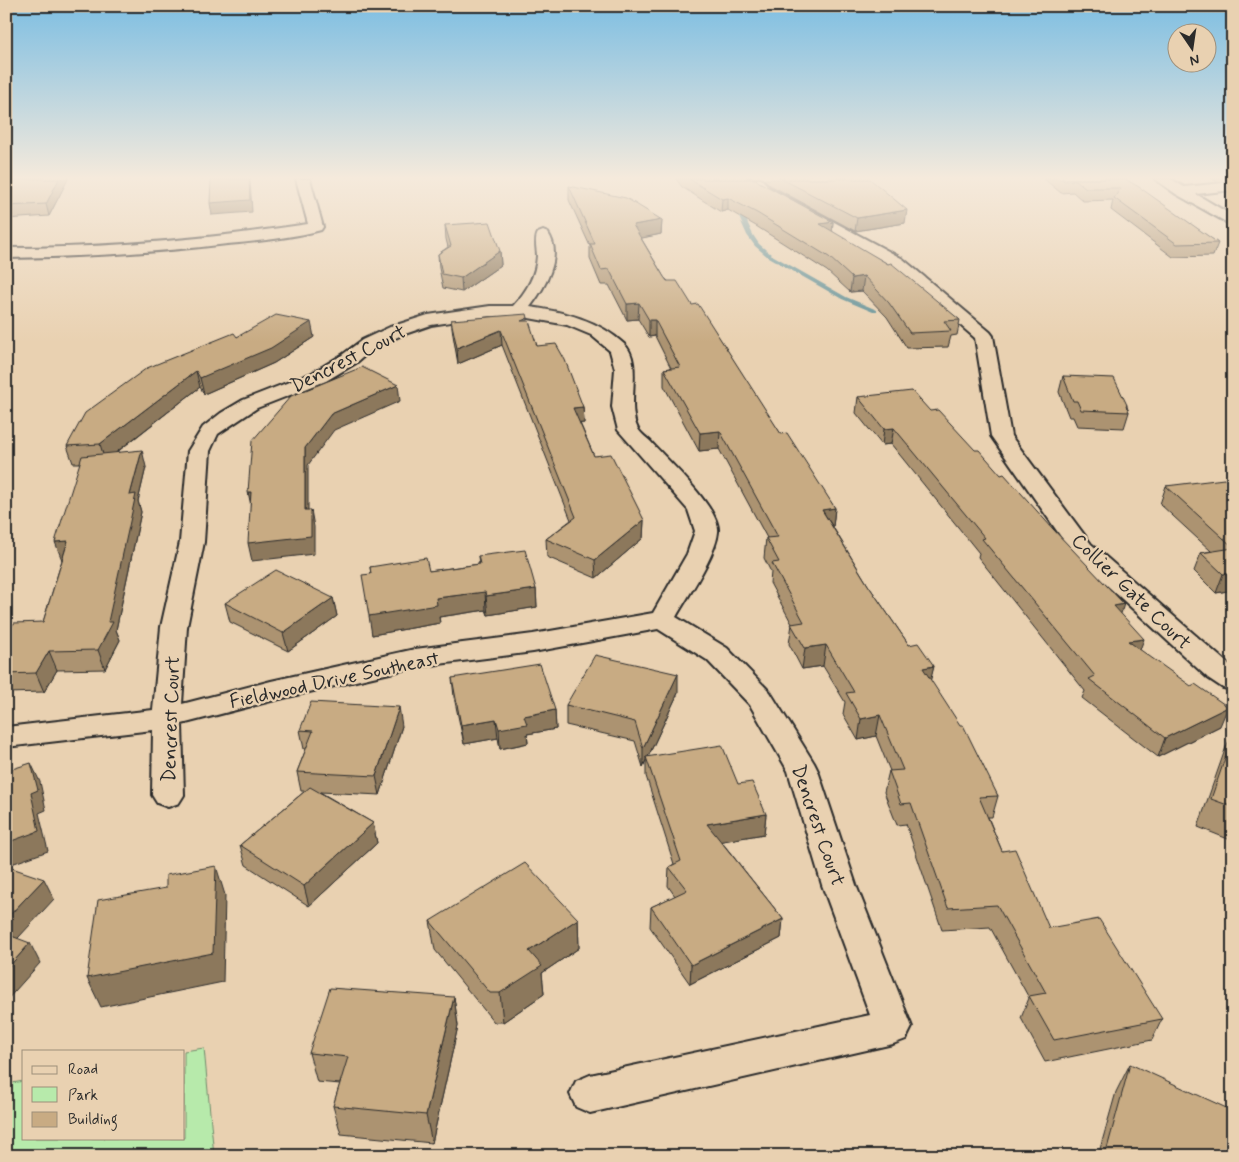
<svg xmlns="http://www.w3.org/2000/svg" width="1239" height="1162" font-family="Mynerve,sans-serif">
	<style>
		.green { fill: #b7eaab; stroke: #718a6b }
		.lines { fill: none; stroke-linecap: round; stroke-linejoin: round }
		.stream { fill: #5d8d94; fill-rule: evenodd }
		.minor-casing { stroke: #2b2b2b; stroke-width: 4 }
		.minor { fill: #e9d1b1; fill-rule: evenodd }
		.wall { fill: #ac9371; stroke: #2b2b2b }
		.shaded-wall { fill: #8c785c; stroke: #2b2b2b }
		.building { fill: #c8ab83; stroke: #2b2b2b }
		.labels { text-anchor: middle; stroke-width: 4.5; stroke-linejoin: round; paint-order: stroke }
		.street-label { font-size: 20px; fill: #2b2b2b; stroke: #e9d1b1 }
	</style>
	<rect width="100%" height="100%" fill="#e9d1b1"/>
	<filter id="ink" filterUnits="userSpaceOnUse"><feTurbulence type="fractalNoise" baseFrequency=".02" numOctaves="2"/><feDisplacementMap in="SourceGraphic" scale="10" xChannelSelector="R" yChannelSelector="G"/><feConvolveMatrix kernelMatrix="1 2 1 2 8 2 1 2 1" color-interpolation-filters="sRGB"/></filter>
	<g filter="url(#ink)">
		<path class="green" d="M204,1048l10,108h-208v-72l18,-3v57h160v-87z"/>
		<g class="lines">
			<path class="stream" d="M737,204l3,2 13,29 6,9 13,11 74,42 31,13v2h-4l-31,-13 -74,-42 -13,-11 -8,-11 -13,-29z"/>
			<g class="minor-casing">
				<path id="minor" d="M296,179h14l13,48 -2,3c-30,8 -63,11 -94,14 -73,9 -147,13 -221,14v-10c102,0 202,-9 302,-24z
					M747,179h14l8,8 134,72 87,73 3,4 18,100 80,108 142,124v22l-10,-2 -15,-10 -135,-124 -82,-118 -16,-98 -84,-73 -132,-72z
					M1155,179h16l13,8 49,-5v8l-37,4 37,22v10l-57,-32z
					M543,231l5,2c16,23 -4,56 -18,74 35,5 68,13 94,37 20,18 1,61 14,85 3,5 9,9 13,13 16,18 70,67 67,90 -2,23 -30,64 -42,85l51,31 43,44 44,71 4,8 38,114 56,142 -6,12 -13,5 -303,69 -14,-6 -6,-13 6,-13 14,-6 280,-60 -48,-130 -34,-114 -38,-66 -43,-45 -49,-31 -125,23 -118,15 -144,34 -89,23 2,71 -5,8 -11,4 -11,-4 -5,-8 1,-65 -147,17v-20l147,-17 8,-83 19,-85 8,-91 15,-24 18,-14 22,-13 69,-27 30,-18 20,-15 28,-13 38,-12 62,-9h23c13,-14 23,-30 24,-50 0,-7 -3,-17 1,-23zM490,316h28l49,9 24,10 19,16 5,18 -3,38 6,23 70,80 7,21 -8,23 -34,59 -120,21 -118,15 -144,32 -89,23 5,-77 17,-85 6,-91 8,-17 39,-26 69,-27 30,-18 18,-15 28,-13 29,-10z"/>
			</g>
			<use href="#minor" class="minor"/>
		</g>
		<path class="wall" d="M17,179h51l-19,37 -43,3v-23z
			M676,179h80l3,3 74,40 -1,9 128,89 -3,15 -6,1 -3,11 -41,1 -20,-31 -25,-26 -12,1 -23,-21 -71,-45 -28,-16 -7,2 -39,-25z
			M764,179h106l35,44 -50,8 -85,-46z
			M1044,179h81l93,64 -5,13 -40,1 -62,-47 2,-10 -30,1 -10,-9 -12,1z
			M1212,179h21v2l-15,1z
			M569,186l93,34 -1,14 -20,4 23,39 28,28 89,129 54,74 -2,19 35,58 41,60 25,21 -4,14 68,116 -6,21h-4l14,34 47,77 113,91 -10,21 -107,22 -24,-44 8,-20 -39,-71 -48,3 -36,-106 -9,1 -13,-33 5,-21h1l-14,-35 -18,4 -15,-26 2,-12 -22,-36 -21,3 -13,-25 3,-20 -22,-41 1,-11 -7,-14 2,-20h1l-48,-89 -20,2 -35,-65v-17l7,-1 -16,-32 -6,1 -11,-18 -11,1 -18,-35h-8l-11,-26v-13l-21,-46z
			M445,225l55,26 1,14 -39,27 -19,-4 -4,-20 -1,-14 10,-7 -2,-8z
			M451,320l77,1 9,25 46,61 1,16h-4l14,33 50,64 -1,18 -47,40 -49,-21 -1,-18 25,-19 -69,-175 -44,19 -5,-29z
			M237,337h77l-40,26 -70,31 -4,-7 -84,66 30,14 -8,34 3,11 -25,118 4,10 -15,29 -48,1 -13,22 -38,1v-58l37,-13 19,-62 18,-97h-7l-6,-17z
			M1063,376l64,29v2l2,5 -5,16 -47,-2 -4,-9h-4l-10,-25z
			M858,397l72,14 191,203 19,36 80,76 -62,31 -76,-59 3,-7 -107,-134 1,-4 -88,-109 -9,1 -26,-32z
			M1166,486h67v104l-17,3 -22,-22 7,-18 10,-2 -51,-47z
			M478,556l58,33 1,18 -49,8 -2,-5 -47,7 1,6 -68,12 -1,-61 -1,-7 59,4 50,-7z
			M333,598l4,18 -49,35 -58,-29 -5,-19z
			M452,678l103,32 1,19 -29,5 1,9 -28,6 -2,-11 -34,6 -10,-47z
			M678,693l-30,64 90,27 28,30 -2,20 -43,7 62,78 -2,19 -91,46 -40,-57 1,-20 24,-11 -7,-10 1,-19 5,-3 -28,-88v-16l-3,7 -8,-26 -69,-16v-20z
			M402,726l-22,69 -60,-3 53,31 4,20 -68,63 -63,-41 -6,-20 65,-54h-4l-4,-19 9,-23h-2l-4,-19z
			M1233,731v110l-35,-14 28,-80z
			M578,919l1,29 -37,25 2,21 -41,28h-9l-59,-72 -5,-29z
			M454,997l4,29 -26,117 -91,-9 -8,-28 7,-22 -23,-2 -8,-29z
			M1130,1064l103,92h-135l18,-64z"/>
		<path class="shaded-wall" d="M59,179h9l-19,37 -3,-12z
			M249,179h1l2,33 -40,3 -2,-12z
			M728,198v12l-7,2 1,-13z
			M907,210l-2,13 -50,8 2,-13z
			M662,220l-1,14 -28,6v-15z
			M833,222l-1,13 -12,-11z
			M500,251l1,14 -39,27 -1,-14z
			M864,276l-2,15 -12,1 2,-14z
			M639,303l-1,16 -11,1v-16z
			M649,320h6v16l-6,1z
			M311,322l3,15 -40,26 -70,31 -4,-16z
			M501,330l1,15 -44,19 -1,-16z
			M196,371l4,16 -95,74 -5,-17z
			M398,385l2,16 -66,29 -26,35v63l-3,-18v-62l26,-34z
			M583,407l1,16 -10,1 -1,-16z
			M894,428l-3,16 -9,1 2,-16z
			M720,431l-1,18 -20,2 1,-18z
			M142,450l4,17 -8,34 3,11 -25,118 4,10 -15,29 -7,-19 32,-155z
			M248,492h3l1,18z
			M835,508l-2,19 -11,-17z
			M311,510l3,17v27l-62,7 -4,-18z
			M644,520l-1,18 -47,40 -1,-18z
			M68,541l-6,19 -7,-18z
			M1233,573v17l-17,3 7,-19z
			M536,589l1,18 -49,8 -2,-19z
			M485,592l1,18 -47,7 1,6 -68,12 -3,-19 67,-18z
			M333,598l4,18 -49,35 -5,-18z
			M1124,604l-6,19 -4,-17z
			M1144,639l-7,19 -9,-17z
			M826,645l-3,21 -21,3 3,-21z
			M49,651l8,19 -13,22 -8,-19z
			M934,666l-5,21 -6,-19z
			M678,674v19l-31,66 -1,-2v3l-3,7v-19z
			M399,707l3,19 -22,69 -4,-19z
			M1228,707l-8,19 -62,31 7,-19z
			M555,710l1,19 -29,5 1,9 -28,6 -1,-20 25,-13z
			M880,715l-4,21 -18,4 3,-21z
			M496,719l2,19 -34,6 -3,-19z
			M31,763l9,19 6,28 -7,3 9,38 -42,15v-23l25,-50z
			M766,814l-2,20 -58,10 1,-20z
			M373,823l4,20 -68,63 -5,-20z
			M216,866l9,29 -2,87 -122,25 -14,-29z
			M44,879l10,20 -47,51 -1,-31z
			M578,919l1,29 -37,25 2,21 -41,28 -3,-29 29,-42z
			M783,919l-2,19 -91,46 1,-19z
			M30,943l10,20 -34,38v-31z
			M454,997l4,29 -26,117 -6,-28z"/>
		<path class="building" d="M17,179h42l-13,25 -40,2v-10z
			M211,179h38l1,21 -40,3z
			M689,179h67l3,3 74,40 -13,2 68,40 3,-1 69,57 -16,1 7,10 -41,2 -21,-30 -25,-27 -12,2 -23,-21 -72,-44 -29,-15 -6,1z
			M782,179h88l37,31 -50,8z
			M1062,179h63l14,8 79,56 -41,1 -63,-46 7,-10h-35l-10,-8 -12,1z
			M569,186l57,12 36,22 -29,5 31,52 3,4h10l15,24 6,-1 83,130 6,-1 48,75 -13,2 46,75 41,60 9,-2 16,23 -11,2 37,57h3l35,71 -19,1 23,54 13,-2 34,79 50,-9 63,100 -108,21 -25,-44 17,-3 -49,-88 -49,3 -37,-105 -10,1 -12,-33 14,-1 -23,-55 -19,4 -15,-26 8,-1 -28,-47 -21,3 -14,-24 13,-2 -32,-59 7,-1 -13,-24 12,-1 -58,-106 -20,2 -36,-64 16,-2 -25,-47h-6l-10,-17 -12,1 -18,-35 -8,1 -11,-26h5z
			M490,222l10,29 -39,27 -19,-4 -4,-20 13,-8 -6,-21z
			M527,314l1,4 -7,3h8l8,25 19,-2 9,16 18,47 -10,1 21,48 17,-2 33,66 -49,40 -49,-21 30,-22 -75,-187 -44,18 -6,-28z
			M276,315l35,7 -40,26 -71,30 -4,-7 -96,73 -33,2 18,-33 62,-45 87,-35 3,4z
			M362,367l36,18 -67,29 -26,34v62h6v26l-63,7 3,-51h-3l4,-51 39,-45z
			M1063,376l51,2 13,27h-1l3,7 -48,-2 -4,-9h-4z
			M912,391l18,20 8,-1 37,40h4l22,25 3,-1 49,55 71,75 -10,2 30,33 -16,2 63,45 4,-2 33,23 -63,31 -76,-59 6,-3 -113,-137 3,-1 -91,-110 -10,1 -26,-32z
			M142,450l-12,45 6,-1 -28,128h5l-15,28 -49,1 -13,22 -30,1v-39l8,-12 29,-1 25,-81 -13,1 27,-86z
			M1224,479l9,7v61l-67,-61z
			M1233,548v25l-10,1 -22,-21z
			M525,550l11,39 -50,7 -1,-4 -49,6 1,7 -68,11 -7,-41 9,-1 -1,-7 56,-9 3,13 51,-7 -2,-8z
			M276,570l57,28 -50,35 -58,-30z
			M595,655l83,19 -35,74 -8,-26 -69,-17z
			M540,664l15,46 -31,6 3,8 -28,5 -3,-10 -35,6 -9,-47z
			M311,702l88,5 -23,69 -79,-4 16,-41 -13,-1z
			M1233,735v72l-22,-8z
			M722,745l16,39 14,-2 14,32 -59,10 76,95 -92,46 -40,-58 36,-17 -18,-23 12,-6 -35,-104z
			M31,763l7,27 -7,3 8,38 -33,12v-72z
			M310,787l63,36 -69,63 -64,-41z
			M525,863l53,56 -49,32 13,15 -42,27h-10l-60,-72z
			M6,866l38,13 -38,40z
			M216,866l-3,87 -126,25 11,-78 68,-12v-13z
			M6,934l24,9 -24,27z
			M330,988l124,9 -28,118 -93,-9 15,-49 -39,-4z
			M1130,1064l103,47v45h-128z"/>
	</g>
	<linearGradient id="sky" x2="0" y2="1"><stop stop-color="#7dbee2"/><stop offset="0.52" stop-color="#f5eadc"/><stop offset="1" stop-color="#f5eadc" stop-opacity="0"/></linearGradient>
	<rect width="1239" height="342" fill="url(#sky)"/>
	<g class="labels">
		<g class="street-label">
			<text transform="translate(348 358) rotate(-27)" y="7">Dencrest Court</text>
			<text transform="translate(1132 591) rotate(44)" y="7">Collier Gate Court</text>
			<text transform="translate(334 679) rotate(-12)" y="7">Fieldwood Drive Southeast</text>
			<text transform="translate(170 719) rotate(-88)" y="7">Dencrest Court</text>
			<text transform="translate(819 825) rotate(71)" y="7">Dencrest Court</text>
		</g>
	</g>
	<rect width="1239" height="1162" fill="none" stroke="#e9d1b1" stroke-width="25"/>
	<rect x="12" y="12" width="1214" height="1137" fill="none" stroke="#2b2b2b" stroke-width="2" filter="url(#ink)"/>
	<rect x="22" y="1050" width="162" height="90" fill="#e9d1b1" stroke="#9d8f7b"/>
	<rect x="32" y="1066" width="25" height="8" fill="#e9d1b1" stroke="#9d8f7b"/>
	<text x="68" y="1074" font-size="15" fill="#2b2b2b">Road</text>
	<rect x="32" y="1087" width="25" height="15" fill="#b7eaab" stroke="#9d8f7b"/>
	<text x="68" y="1100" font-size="15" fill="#2b2b2b">Park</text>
	<rect x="32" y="1112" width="25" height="15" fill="#c8ab83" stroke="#9d8f7b"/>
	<text x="68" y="1124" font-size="15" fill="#2b2b2b">Building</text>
	<g transform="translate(1192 48) rotate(167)"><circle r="24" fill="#e9d1b1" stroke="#9d8f7b"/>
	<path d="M0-4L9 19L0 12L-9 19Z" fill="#2b2b2b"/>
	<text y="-8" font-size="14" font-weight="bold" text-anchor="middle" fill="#2b2b2b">N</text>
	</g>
</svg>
